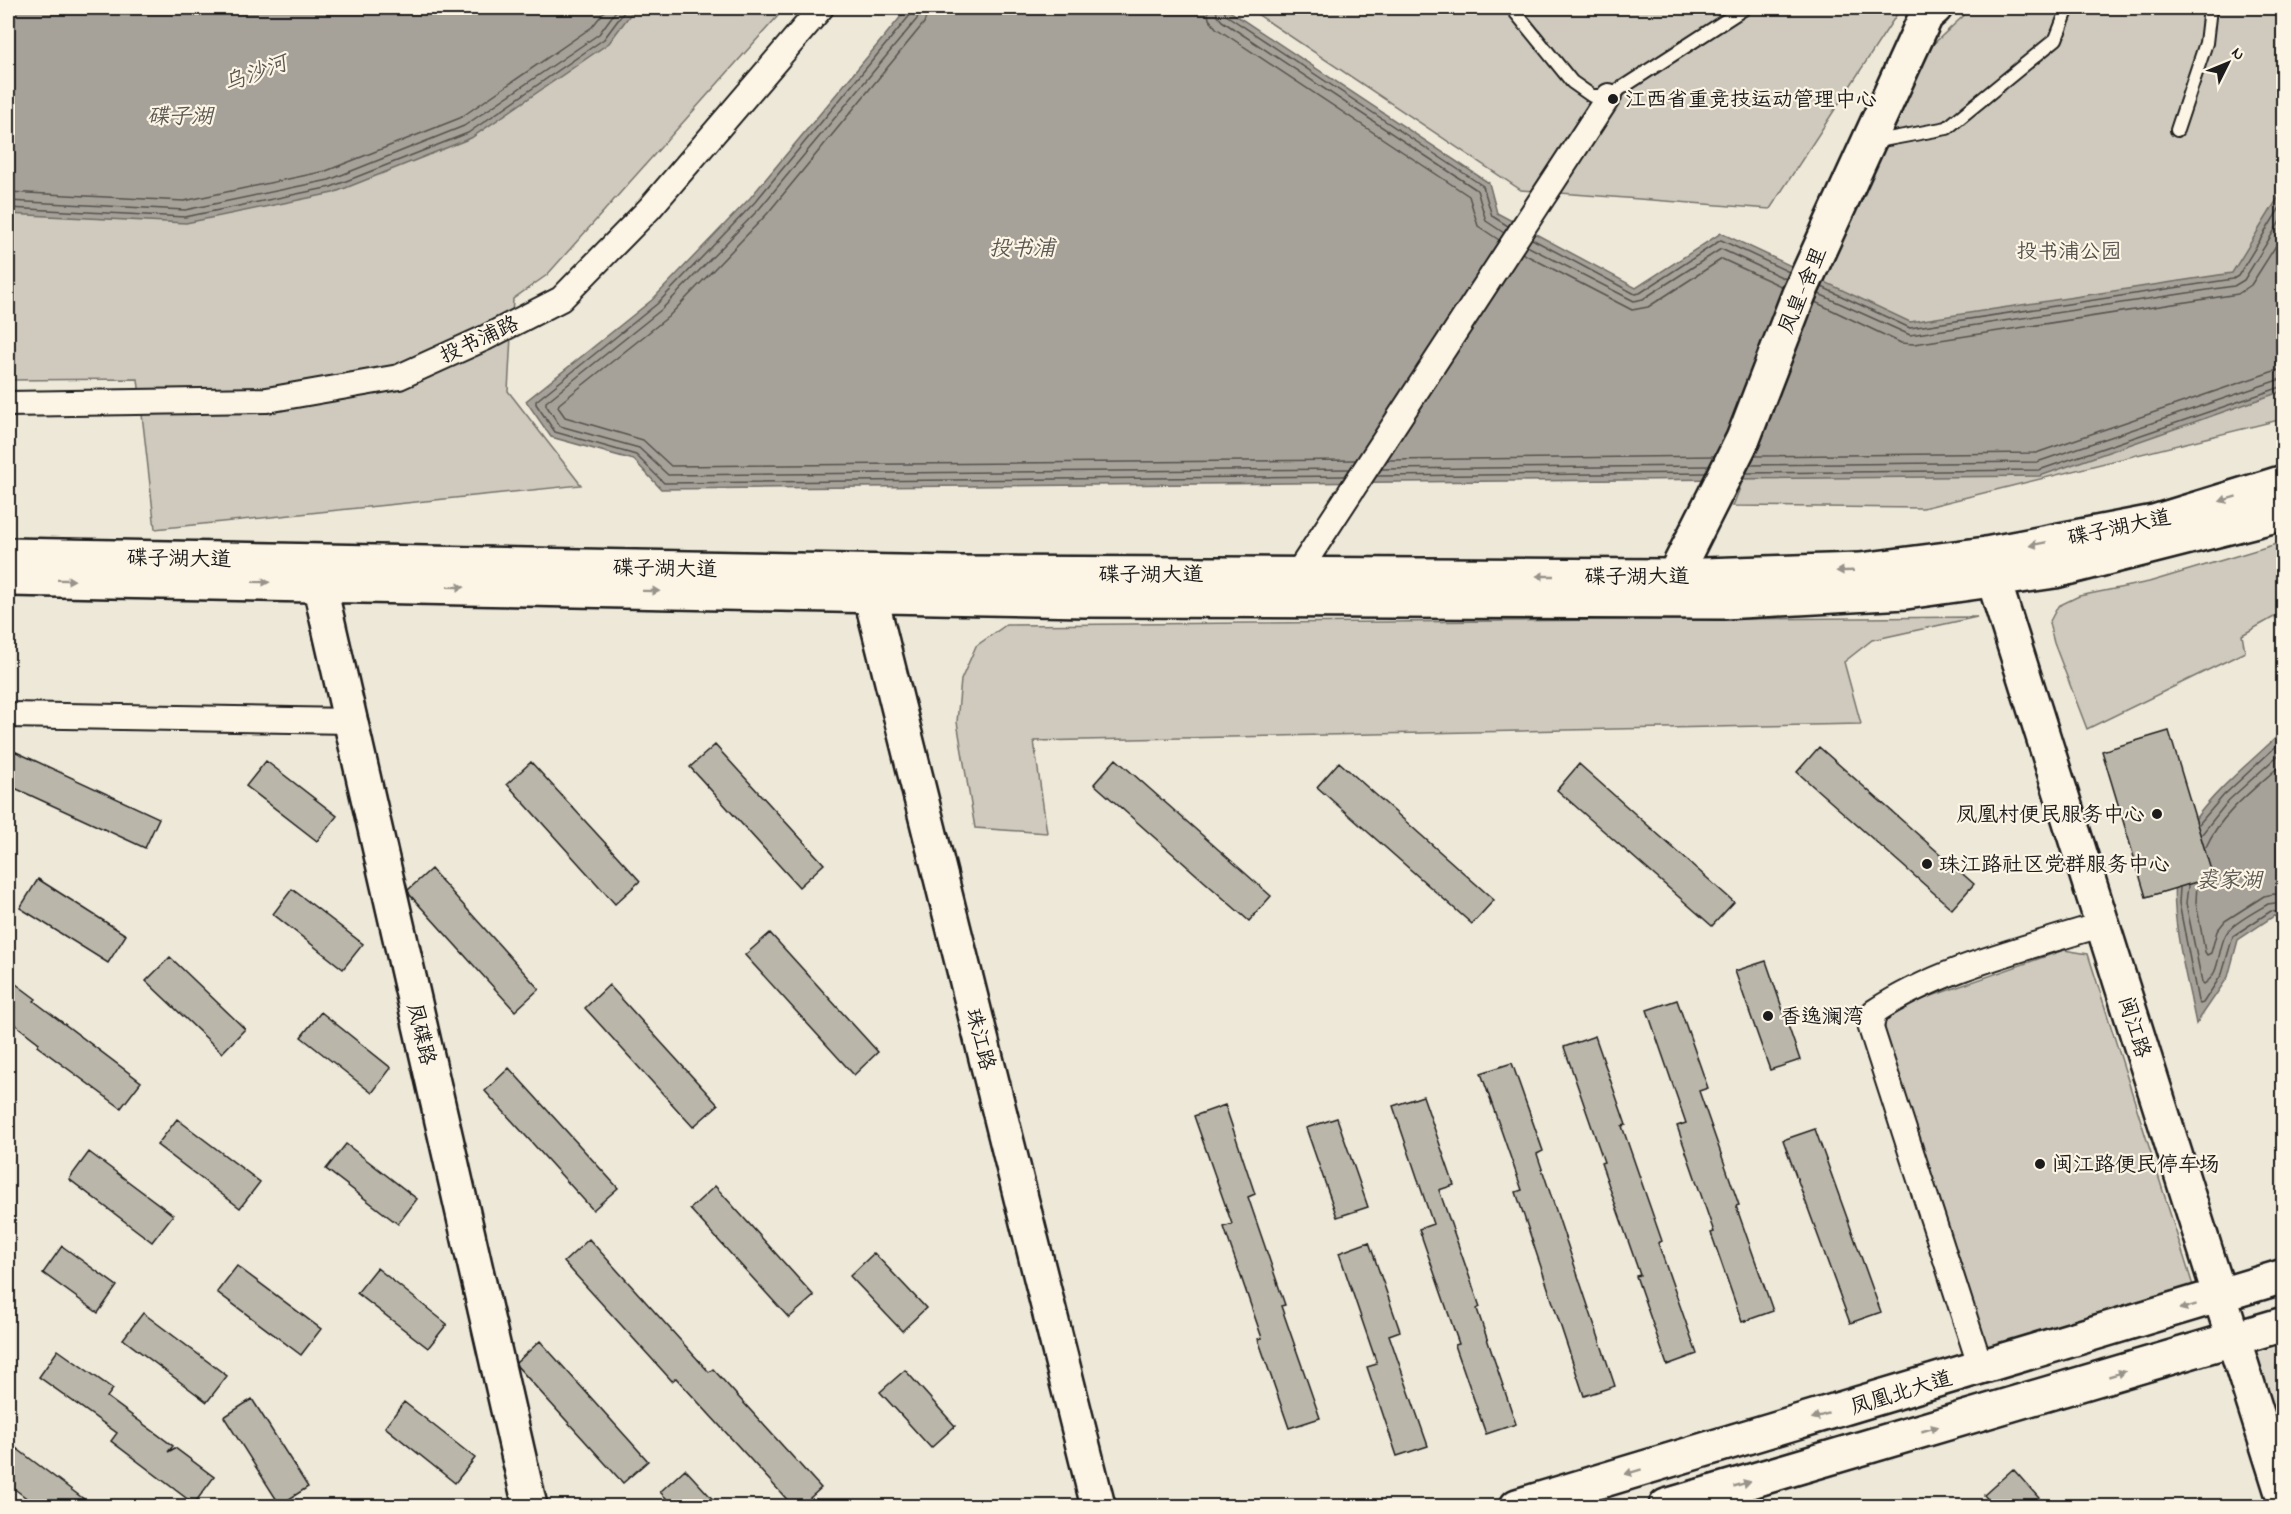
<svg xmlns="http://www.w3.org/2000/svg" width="2291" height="1514" font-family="'Indie Flower','LXGW WenKai TC',sans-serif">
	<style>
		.built { fill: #ded9cb }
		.green { fill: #cfcabd; stroke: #76736c; stroke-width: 1.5 }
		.water { fill: #a7a299; stroke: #6f6c67; stroke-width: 1.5 }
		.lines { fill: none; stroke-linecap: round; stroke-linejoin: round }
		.shore { stroke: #54524e; stroke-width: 1.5 }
		.building { fill: #bab6aa; stroke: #1c1c1c; stroke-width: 1.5 }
		.lane-casing { stroke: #1c1c1c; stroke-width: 16 }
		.street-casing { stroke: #1c1c1c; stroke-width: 28 }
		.secondary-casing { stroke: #1c1c1c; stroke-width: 38 }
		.lane { stroke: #fcf5e5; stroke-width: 12 }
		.street { stroke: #fcf5e5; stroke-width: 24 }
		.secondary { stroke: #fcf5e5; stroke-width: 33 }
		.oneway { fill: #97938b }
		.poi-dot { fill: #1c1c1c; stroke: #fcf5e5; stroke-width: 2 }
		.labels { text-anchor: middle; stroke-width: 4.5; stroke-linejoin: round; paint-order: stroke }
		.poi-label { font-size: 21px; fill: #1c1c1c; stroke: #fcf5e5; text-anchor: start }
		.park-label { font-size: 21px; fill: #52504c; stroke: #fcf5e5 }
		.street-label { font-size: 21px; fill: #1c1c1c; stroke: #fcf5e5 }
		.water-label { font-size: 22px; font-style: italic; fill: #5b5854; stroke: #fcf5e5 }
	</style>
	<rect width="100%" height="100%" fill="#eee8d9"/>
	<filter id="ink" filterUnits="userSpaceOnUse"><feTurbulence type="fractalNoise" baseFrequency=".0167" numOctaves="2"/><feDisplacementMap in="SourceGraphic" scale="12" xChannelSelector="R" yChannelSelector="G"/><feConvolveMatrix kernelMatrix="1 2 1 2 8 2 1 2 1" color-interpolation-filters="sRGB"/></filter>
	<g filter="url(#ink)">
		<path class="built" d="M2283,1344v96l-28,-86z"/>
		<path class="green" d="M586,8h199l-238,267 -34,24 -5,92 73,94 -426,44 -17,-150 -130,1v-200z
			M1248,8h653l-131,201 -249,-19z
			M1972,8h311v411l-360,89 -190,-2 96,-251 100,-207z
			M2283,542v70l-41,23 3,17 -158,77 -33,-86 -5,-20 9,-17 21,-10 70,-14z
			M1977,617l-105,23 -28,22 17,62 -827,17 13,92 -72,-5 -18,-106 4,-42 15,-34 30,-21z
			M2064,950l24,4 107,338 -208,62 -102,-318v-14l21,-17z"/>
		<path class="water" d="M8,8h627l-26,35 -138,95 -138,55 -147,30 -178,-9z
			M908,8h317l264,175 8,30 139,75 85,-55 189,89 322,-49 51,-83v201l-243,85 -1379,13 -27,-29 -83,-23 -25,-36 126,-101 98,-102z
			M2283,731v190l-9,-5 -36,24 -10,37 -32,47c-11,-59 -41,-149 -3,-202 24,-34 60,-62 90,-91z"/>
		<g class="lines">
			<path class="shore" d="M912,8l-1,6 -156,188 -98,102 -121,97v3l19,28 81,23 28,28 681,-7
				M920,8l-3,11 -157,189 -99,102 -115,92v3l14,21 79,22 29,27 681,-6
				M929,8l-5,15 -157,191 -99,103 -109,87 -1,3 7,10 78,23 28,26 684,-6
				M1207,8l2,11 7,9 253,168 9,30 21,14
				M1216,8l1,7 5,6 255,169 9,31 18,12
				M1223,8l3,7 257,171 9,30 16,10
				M8,192l176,9 142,-30 134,-53 132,-91 15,-19
				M8,201l177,9 144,-30 135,-54 135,-92 19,-26
				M8,208l177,9 146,-30 137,-54 136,-94 23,-31
				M1532,239l103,55 5,-1 81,-53 68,32
				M1527,246l107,55 9,-2 78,-50 65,30
				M1522,253l110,57 16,-3 74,-48 61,28
				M1822,287l88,41 323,-49 5,-3 46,-75
				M1819,294l91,41 324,-49 10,-6 40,-65
				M1815,302l86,41 13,1 324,-50 13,-9 33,-52
				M1755,456l281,-3 238,-82 10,-2
				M1388,460l326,-4
				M1750,465l287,-3 247,-84
				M1382,469l327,-3
				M1746,473l293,-3 245,-84
				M1377,476l329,-3
				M2199,824l25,-29 60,-56
				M2202,834l27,-34 55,-50
				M2206,847c15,-34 51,-60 78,-85
				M2197,883l-1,19 9,50 2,3 4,-2 6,-22 8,-10 39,-25 10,-2 10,2
				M2188,886l-2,17 16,79 2,2c17,-10 13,-34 22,-50 5,-10 32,-24 42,-30l7,-1 9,3
				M2180,888l-1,15 19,98 2,3 3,-1 19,-29 11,-38 38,-25 13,3"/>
		</g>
		<path class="building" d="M2169,731l44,146 -67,20 -44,-146z
			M715,745l109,119 -25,23 -109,-120z
			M1819,747l155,137 -22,25 -155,-137z
			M14,751l145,67 -14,30 -137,-63v-20z
			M1116,759l155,137 -22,25 -155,-137z
			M266,761l71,55 -20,25 -71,-55z
			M531,762l109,119 -25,23 -108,-120z
			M1339,762l155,138 -22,24 -155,-137z
			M1579,764l155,138 -22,24 -155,-136z
			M431,869l108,120 -24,22 -105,-116 -2,-5z
			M38,879l88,56 -18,28 -88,-55z
			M292,889l71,55 -20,25 -70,-55z
			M770,933l108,119 -24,23 -109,-120z
			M170,957l75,72 -23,24 -76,-72z
			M1766,961l34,99 -30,10 -35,-99z
			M8,978l28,21 -2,2 107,81 -20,26 -84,-62 2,-3 -31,-24z
			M609,985l109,120 -25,22 -108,-119z
			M1677,1000l31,88 -9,3 40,114 -3,1 37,105 -31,11 -31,-89 3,-1 -37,-106 9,-3 -39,-113z
			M321,1012l70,56 -19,25 -71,-56z
			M1595,1036l31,89 -4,1 40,115 -4,2 39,111 -30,11 -31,-89 4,-1 -39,-112 3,-1 -40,-115z
			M1512,1063l31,88 -6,3 78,232 -31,10 -68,-204 6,-2 -41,-117z
			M509,1068l109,120 -25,22 -108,-119z
			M1423,1096l31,89 -15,5 41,117 -3,2 39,115 -30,10 -31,-89 4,-1 -40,-115 14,-5 -40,-118z
			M1225,1105l30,89 -7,3 37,108 -4,1 39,112 -31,10 -31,-89 4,-1 -38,-111 8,-3 -38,-108z
			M1337,1118l31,89 -31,10 -31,-89z
			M177,1119l83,63 -20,26 -83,-63z
			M1815,1129l66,183 -31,11 -67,-183z
			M346,1144l71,55 -19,25 -72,-55z
			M89,1152l84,63 -21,27 -83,-63z
			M715,1186l99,110 -25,22 -99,-109z
			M589,1239l120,133 4,-3 108,119 -20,18h-8l-117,-128 -4,3 -108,-119z
			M1369,1242l31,89 -11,4 39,111 -31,10 -30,-89 10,-3 -38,-111z
			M62,1246l55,40 -19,27 -55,-40z
			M874,1253l52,55 -24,23 -52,-55z
			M237,1266l84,63 -20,26 -84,-63z
			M377,1268l70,56 -19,24 -71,-55z
			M143,1313l84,63 -20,26 -84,-63z
			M540,1341l108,120 -25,22 -106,-117 -1,-3z
			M58,1350l55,39 -6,8 66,49 -5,6 7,-4 39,29 -20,27 -83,-63 6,-8 -78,-56z
			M905,1370l50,56 -24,22 -51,-56z
			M252,1399l56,88 -28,18 -56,-88z
			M404,1402l71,56 -20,25 -70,-56z
			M8,1442l85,64h-56l-29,-22z
			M685,1469l34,37h-45l-14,-14z
			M2013,1469l33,37h-52l-10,-11z"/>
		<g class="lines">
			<g class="lane-casing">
				<path id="lane" d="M1512,8l60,74 20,14h17l136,-88
					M2177,130l29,-87 4,-35
					M1872,142l75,-14 109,-89 12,-31"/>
			</g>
			<g class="street-casing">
				<path id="street" d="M8,404l259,-4 132,-23 86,-39 76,-39 89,-91 171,-200
					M1297,574l312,-478
					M8,715l342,6
					M1981,1368l-110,-340 3,-16c68,-45 151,-63 229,-88"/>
			</g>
			<g class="secondary-casing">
				<path id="secondary" d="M8,555l945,18 721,3 186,-6 126,-16 168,-32 130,-40
					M1987,559l297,940
					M315,566l215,940
					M865,574l233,932
					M1674,576l69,-137 56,-145 127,-278 9,-8
					M8,579l1077,21 638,2 183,-10 149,-21 229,-58
					M1517,1506l767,-230
					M1666,1506l618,-182"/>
			</g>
			<use href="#lane" class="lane"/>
			<use href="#street" class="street"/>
			<use href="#secondary" class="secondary"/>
		</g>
		<defs><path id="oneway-solid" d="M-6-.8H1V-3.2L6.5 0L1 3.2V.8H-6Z" transform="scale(1.5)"/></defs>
		<g class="oneway">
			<use href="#oneway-solid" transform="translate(2228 499) rotate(163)"/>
			<use href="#oneway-solid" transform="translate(2038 544) rotate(169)"/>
			<use href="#oneway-solid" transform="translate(1845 571) rotate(178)"/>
			<use href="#oneway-solid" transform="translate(1545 576) rotate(-180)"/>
			<use href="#oneway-solid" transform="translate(66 580) rotate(1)"/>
			<use href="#oneway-solid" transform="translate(261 582) rotate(1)"/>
			<use href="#oneway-solid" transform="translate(456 587) rotate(1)"/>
			<use href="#oneway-solid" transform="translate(651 591) rotate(1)"/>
			<use href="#oneway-solid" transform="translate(2188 1307) rotate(163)"/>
			<use href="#oneway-solid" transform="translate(2117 1374) rotate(-16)"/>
			<use href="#oneway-solid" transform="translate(1820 1416) rotate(163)"/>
			<use href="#oneway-solid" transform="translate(1930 1429) rotate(-16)"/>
			<use href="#oneway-solid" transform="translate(1633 1472) rotate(163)"/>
			<use href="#oneway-solid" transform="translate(1742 1484) rotate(-16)"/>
		</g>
	</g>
	<g class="poi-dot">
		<circle cx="1613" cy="99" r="6"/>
		<circle cx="2157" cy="814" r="6"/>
		<circle cx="1927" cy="864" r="6"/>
		<circle cx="1768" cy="1016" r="6"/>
		<circle cx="2040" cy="1164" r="6"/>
	</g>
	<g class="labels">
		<g class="poi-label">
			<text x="1625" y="106">江西省重竞技运动管理中心</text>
			<text x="2145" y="821" text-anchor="end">凤凰村便民服务中心</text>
			<text x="1939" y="871">珠江路社区党群服务中心</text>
			<text x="1780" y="1023">香逸澜湾</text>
			<text x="2052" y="1171">闽江路便民停车场</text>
		</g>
		<g class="park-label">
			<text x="2069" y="258">投书浦公园</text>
		</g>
		<g class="street-label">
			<text transform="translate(1802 290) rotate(-67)" y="7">凤皇-舍里</text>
			<text transform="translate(479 339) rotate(-25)" y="7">投书浦路</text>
			<text transform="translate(2119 527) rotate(-12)" y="7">碟子湖大道</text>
			<text transform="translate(179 558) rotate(1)" y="7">碟子湖大道</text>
			<text transform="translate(665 568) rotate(1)" y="7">碟子湖大道</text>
			<text x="1151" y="581">碟子湖大道</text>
			<text x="1637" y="583">碟子湖大道</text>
			<text transform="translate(2135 1027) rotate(73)" y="7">闽江路</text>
			<text transform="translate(422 1034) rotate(77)" y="7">凤碟路</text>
			<text transform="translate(981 1039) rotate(76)" y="7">珠江路</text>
			<text transform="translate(1901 1392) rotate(-17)" y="7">凤凰北大道</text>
		</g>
		<g class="water-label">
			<text transform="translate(255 72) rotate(-20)" y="8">乌沙河</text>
			<text x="180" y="123">碟子湖</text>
			<text x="1022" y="255">投书浦</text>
			<text x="2229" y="887">裘家湖</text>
		</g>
	</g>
	<rect width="2291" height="1514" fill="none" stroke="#fcf5e5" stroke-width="30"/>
	<rect x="15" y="15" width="2261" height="1484" fill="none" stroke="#1c1c1c" stroke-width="2" filter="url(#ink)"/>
	<g transform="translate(2228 63) rotate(47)" stroke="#fcf5e5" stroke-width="4.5" paint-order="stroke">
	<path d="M0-4.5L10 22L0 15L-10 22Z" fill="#1c1c1c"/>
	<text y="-9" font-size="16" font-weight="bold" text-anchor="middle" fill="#1c1c1c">N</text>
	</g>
</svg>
